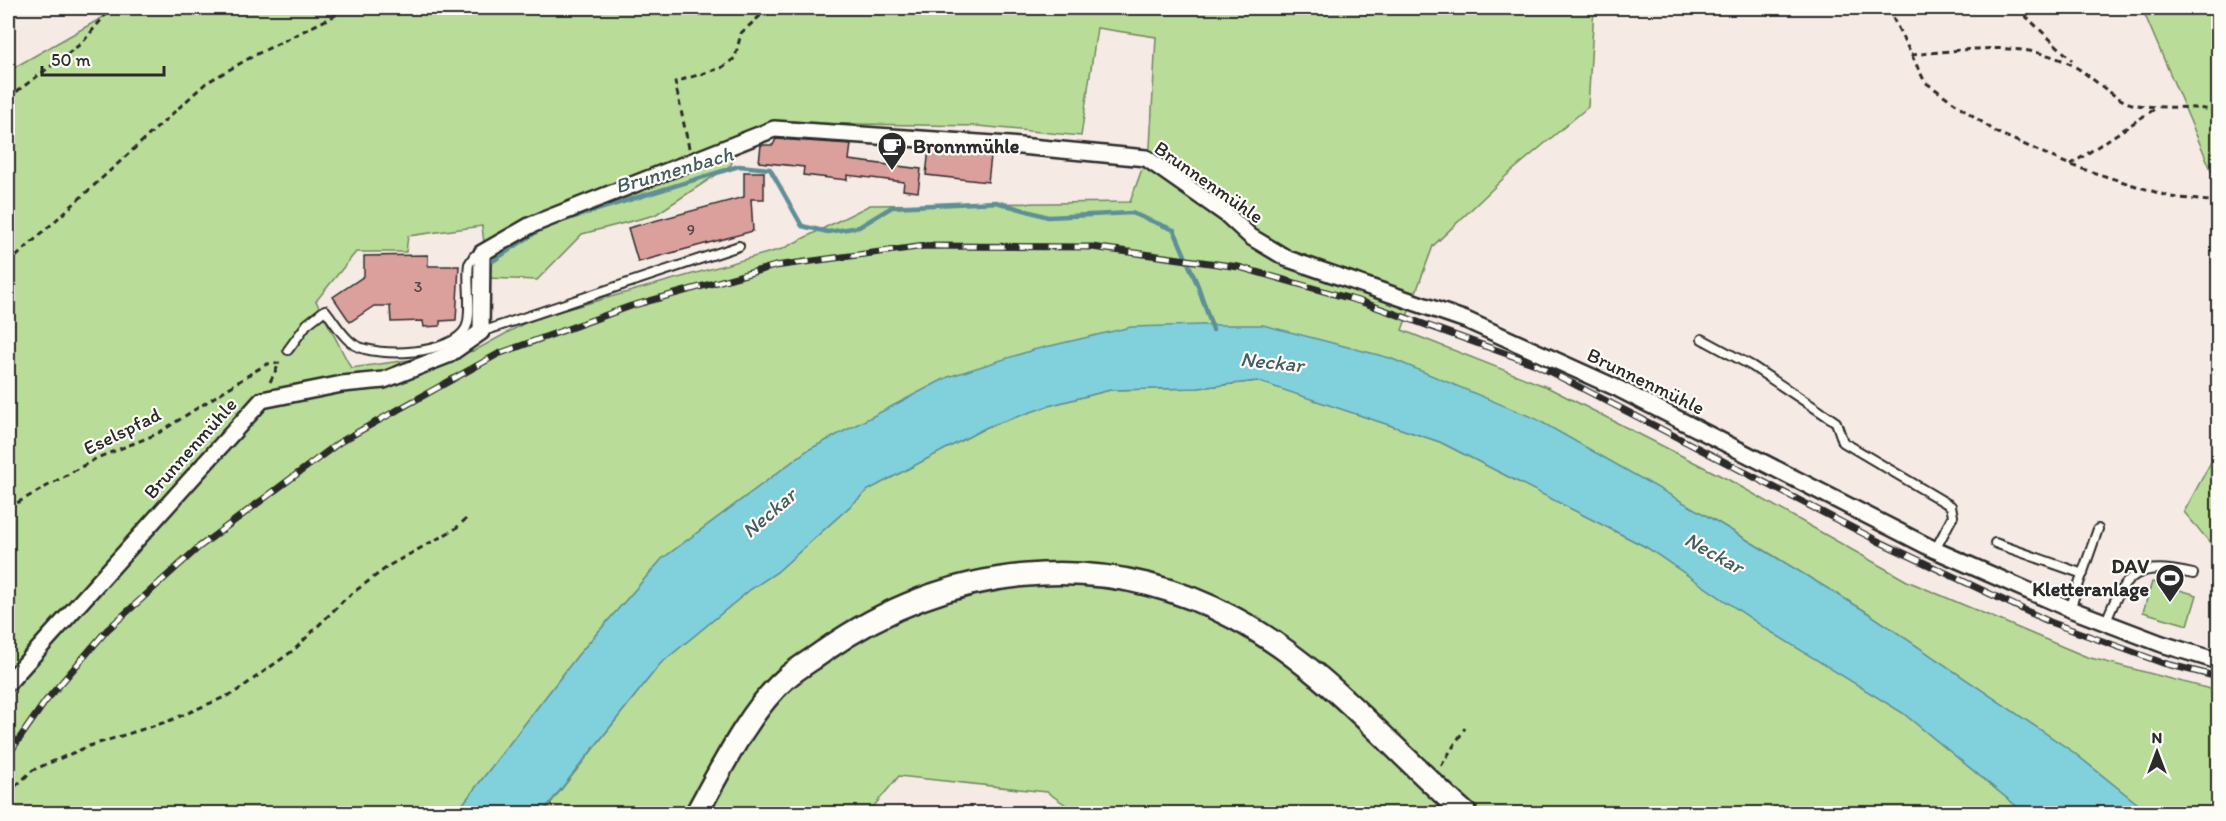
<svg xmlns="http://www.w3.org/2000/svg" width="2226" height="821" font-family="Itim,sans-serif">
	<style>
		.green { fill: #b9dd98; stroke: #728462; stroke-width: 1.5; fill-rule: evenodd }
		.water { fill: #81d1dd; stroke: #5f8f96; stroke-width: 1.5 }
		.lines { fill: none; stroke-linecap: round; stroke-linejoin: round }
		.stream { stroke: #5f8f96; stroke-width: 4.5 }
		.building { fill: #dba09c; stroke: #2b2b2b; stroke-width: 1.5 }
		.service-casing { stroke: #2b2b2b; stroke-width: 12 }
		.minor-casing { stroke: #2b2b2b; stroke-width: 20 }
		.secondary-casing { stroke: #2b2b2b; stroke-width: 26 }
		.path { stroke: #2b2b2b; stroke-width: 3; stroke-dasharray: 6 4.5; stroke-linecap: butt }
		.service { stroke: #fdfcf7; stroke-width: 8 }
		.minor { stroke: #fdfcf7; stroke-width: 15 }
		.secondary { stroke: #fdfcf7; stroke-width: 21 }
		.rail-casing { stroke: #2b2b2b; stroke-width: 7 }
		.rail { stroke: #fdfcf7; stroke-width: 4.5; stroke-dasharray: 14; stroke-linecap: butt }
		.labels { text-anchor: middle; stroke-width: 4.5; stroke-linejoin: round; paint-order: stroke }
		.number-label { font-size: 16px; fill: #574847 }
		.poi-label { font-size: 20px; font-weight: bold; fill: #2b2b2b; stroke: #fdfcf7; text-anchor: start }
		.street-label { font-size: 20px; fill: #2b2b2b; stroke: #fdfcf7 }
		.water-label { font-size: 21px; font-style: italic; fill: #455d60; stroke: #fdfcf7 }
	</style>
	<rect width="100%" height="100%" fill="#f6eae5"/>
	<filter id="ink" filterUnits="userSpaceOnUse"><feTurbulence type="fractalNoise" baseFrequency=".0167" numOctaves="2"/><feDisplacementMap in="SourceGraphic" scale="12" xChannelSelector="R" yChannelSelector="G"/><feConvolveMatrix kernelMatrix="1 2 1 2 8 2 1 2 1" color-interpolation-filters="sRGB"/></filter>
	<g filter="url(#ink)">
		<path class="green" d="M119,8h1475l-6,99 -82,69 -73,70 -31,84 145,57 182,93 178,101 180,76 131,34v122h-69l-76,-61 -208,-141 -156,-94 -507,-192 -394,125 -146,109 -84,96 -122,158h-448v-742zM1097,28l59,9 -6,110 -20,55 -260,3 -88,44 -250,70 -58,32 -123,17 -35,-67 40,-49h50l2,-16 74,-10 6,52 49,2 45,-46 73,-19 76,-50 4,-12 63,-30 180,3 103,10z
			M2142,8h76v178z
			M1258,381l182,61 206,105 123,83 134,83 122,100 -946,1 -32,-22 -148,-16 -31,37 -326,1 118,-150 91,-75 26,-17 91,-82 119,-63 61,-21 62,-16 88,-2z
			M2218,449v103l-34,-40z
			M2152,582l45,13 -9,30 -45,-13z"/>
		<path class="water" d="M1202,325h61l127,33 146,61 173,98 156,94 208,141 76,61h-124l-122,-100 -135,-83 -122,-83 -206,-105 -183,-61 -59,7 -88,2 -62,16 -61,21 -119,63 -91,82 -26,17 -91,75 -118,149h-86l122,-158 84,-96 146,-109 140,-73 85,-27 98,-23z"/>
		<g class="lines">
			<path class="stream" d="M564,220l175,-54 31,3 32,57 26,6 31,-5 33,-20 104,-5 52,15 84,-4 42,17 24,56 15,44
				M487,265l60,-40"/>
		</g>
		<path class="building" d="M776,139l75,5 -2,16 72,9 -3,23 -15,-2 1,-8 -57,-7v5l-44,-5 1,-8 -45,-5 2,-17h12z
			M929,149l62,7 -3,26 -62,-7z
			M744,172h20v27h-13l2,32 -115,31 -10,-34 116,-31z
			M428,255v11h31l-3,54 -16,1v5l-16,1 -1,-6 -32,1 -1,-16h-16l-24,16 -17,-25 31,-21v-20z"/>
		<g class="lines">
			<g class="service-casing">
				<path id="service" d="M481,332l258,-86
					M1702,339l50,27 84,56 7,20 108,64 2,10 -18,34
					M288,350l19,-26 18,-14c9,11 18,28 30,35 23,13 97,10 111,-17 7,-14 0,-47 3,-64l5,-8 8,-3
					M1995,543l88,31
					M2070,609l28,-80
					M2106,622c19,-51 33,-60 87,-48"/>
			</g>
			<g class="minor-casing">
				<path id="minor" d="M8,683l254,-283 80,-16 42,-4 64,-25 33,-23 1,-79 49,-28 243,-96 235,16 137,13 80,56 25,23 37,22 178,61 153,69 316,161 135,59 92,35 56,17"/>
			</g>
			<g class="secondary-casing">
				<path id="secondary" d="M696,814c24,-43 53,-103 89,-135 12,-11 27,-19 39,-28 122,-86 275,-105 410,-33 89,47 156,130 232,196"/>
			</g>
			<path class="path" d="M1888,8l37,74 71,50 74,33 101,32 47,5
				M2017,8l55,52
				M1911,55c52,-5 115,-16 163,11 16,9 41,34 58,38 28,6 62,0 86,8
				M8,98l74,-55 29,-35
				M689,148l-14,-66 46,-14 14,-10 6,-25 28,-25
				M2070,165l86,-57
				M8,264l198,-181 49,-28 95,-47
				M270,382l9,-18
				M8,508l89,-50 60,-24 98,-63 12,-7 13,-1
				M1441,766l24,-38
				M8,793l25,-23 56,-24 80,-25 65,-28 60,-43 52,-52 44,-33 65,-36 11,-10"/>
			<use href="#service" class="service"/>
			<use href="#minor" class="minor"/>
			<use href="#secondary" class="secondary"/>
			<g class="rail-casing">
				<path id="rail" d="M8,755l37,-53 62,-72 92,-83 141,-105 158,-88 133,-48 144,-40 150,-20 167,1 147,20 123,35 173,62 343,177 172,81 113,41 55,14"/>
			</g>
			<use href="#rail" class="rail"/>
		</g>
	</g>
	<defs>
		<g id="cafe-pin" transform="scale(1.5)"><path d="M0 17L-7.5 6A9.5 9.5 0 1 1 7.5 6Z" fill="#2b2b2b" stroke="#fdfcf7"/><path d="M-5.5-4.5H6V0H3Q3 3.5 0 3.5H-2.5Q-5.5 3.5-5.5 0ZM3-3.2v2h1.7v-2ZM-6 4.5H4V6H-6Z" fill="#fff"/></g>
		<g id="stadium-pin" transform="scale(1.5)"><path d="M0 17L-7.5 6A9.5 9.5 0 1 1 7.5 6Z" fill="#2b2b2b" stroke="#fdfcf7"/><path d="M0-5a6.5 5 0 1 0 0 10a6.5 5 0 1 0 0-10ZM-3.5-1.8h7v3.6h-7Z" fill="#fff"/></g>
	</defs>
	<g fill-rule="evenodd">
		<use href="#cafe-pin" x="892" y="146"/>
		<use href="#stadium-pin" x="2170" y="578"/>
	</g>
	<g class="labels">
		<g class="number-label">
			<text x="691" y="235">9</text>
			<text x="418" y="292">3</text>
		</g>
		<g class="poi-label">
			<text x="913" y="153">Bronnmühle</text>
			<text x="2149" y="573" text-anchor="end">DAV<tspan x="2149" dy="23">Kletteranlage</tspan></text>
		</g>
		<g class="street-label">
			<text transform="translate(1209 182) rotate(35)" y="7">Brunnenmühle</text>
			<text transform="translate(1646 381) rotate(26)" y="7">Brunnenmühle</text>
			<text transform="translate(122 431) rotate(-26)" y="7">Eselspfad</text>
			<text transform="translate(190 448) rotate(-48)" y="7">Brunnenmühle</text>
		</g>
		<g class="water-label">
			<text transform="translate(674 170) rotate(-16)" y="7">Brunnenbach</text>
			<text transform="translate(1272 362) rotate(6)" y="7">Neckar</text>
			<text transform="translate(769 513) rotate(-41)" y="7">Neckar</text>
			<text transform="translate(1714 553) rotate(29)" y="7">Neckar</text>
		</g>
	</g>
	<rect width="2226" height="821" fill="none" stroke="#fdfcf7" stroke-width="30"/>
	<rect x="15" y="15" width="2196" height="791" fill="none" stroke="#2b2b2b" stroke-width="2" filter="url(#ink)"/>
	<g transform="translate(2157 752)" stroke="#fdfcf7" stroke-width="4.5" paint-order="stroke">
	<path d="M0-4.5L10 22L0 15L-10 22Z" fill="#2b2b2b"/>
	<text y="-9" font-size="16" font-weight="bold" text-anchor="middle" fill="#2b2b2b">N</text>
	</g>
	<path d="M42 66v9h122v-9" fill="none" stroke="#2b2b2b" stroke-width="3"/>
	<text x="51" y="66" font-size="18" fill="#2b2b2b" stroke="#fdfcf7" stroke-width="4.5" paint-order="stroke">50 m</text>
</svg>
